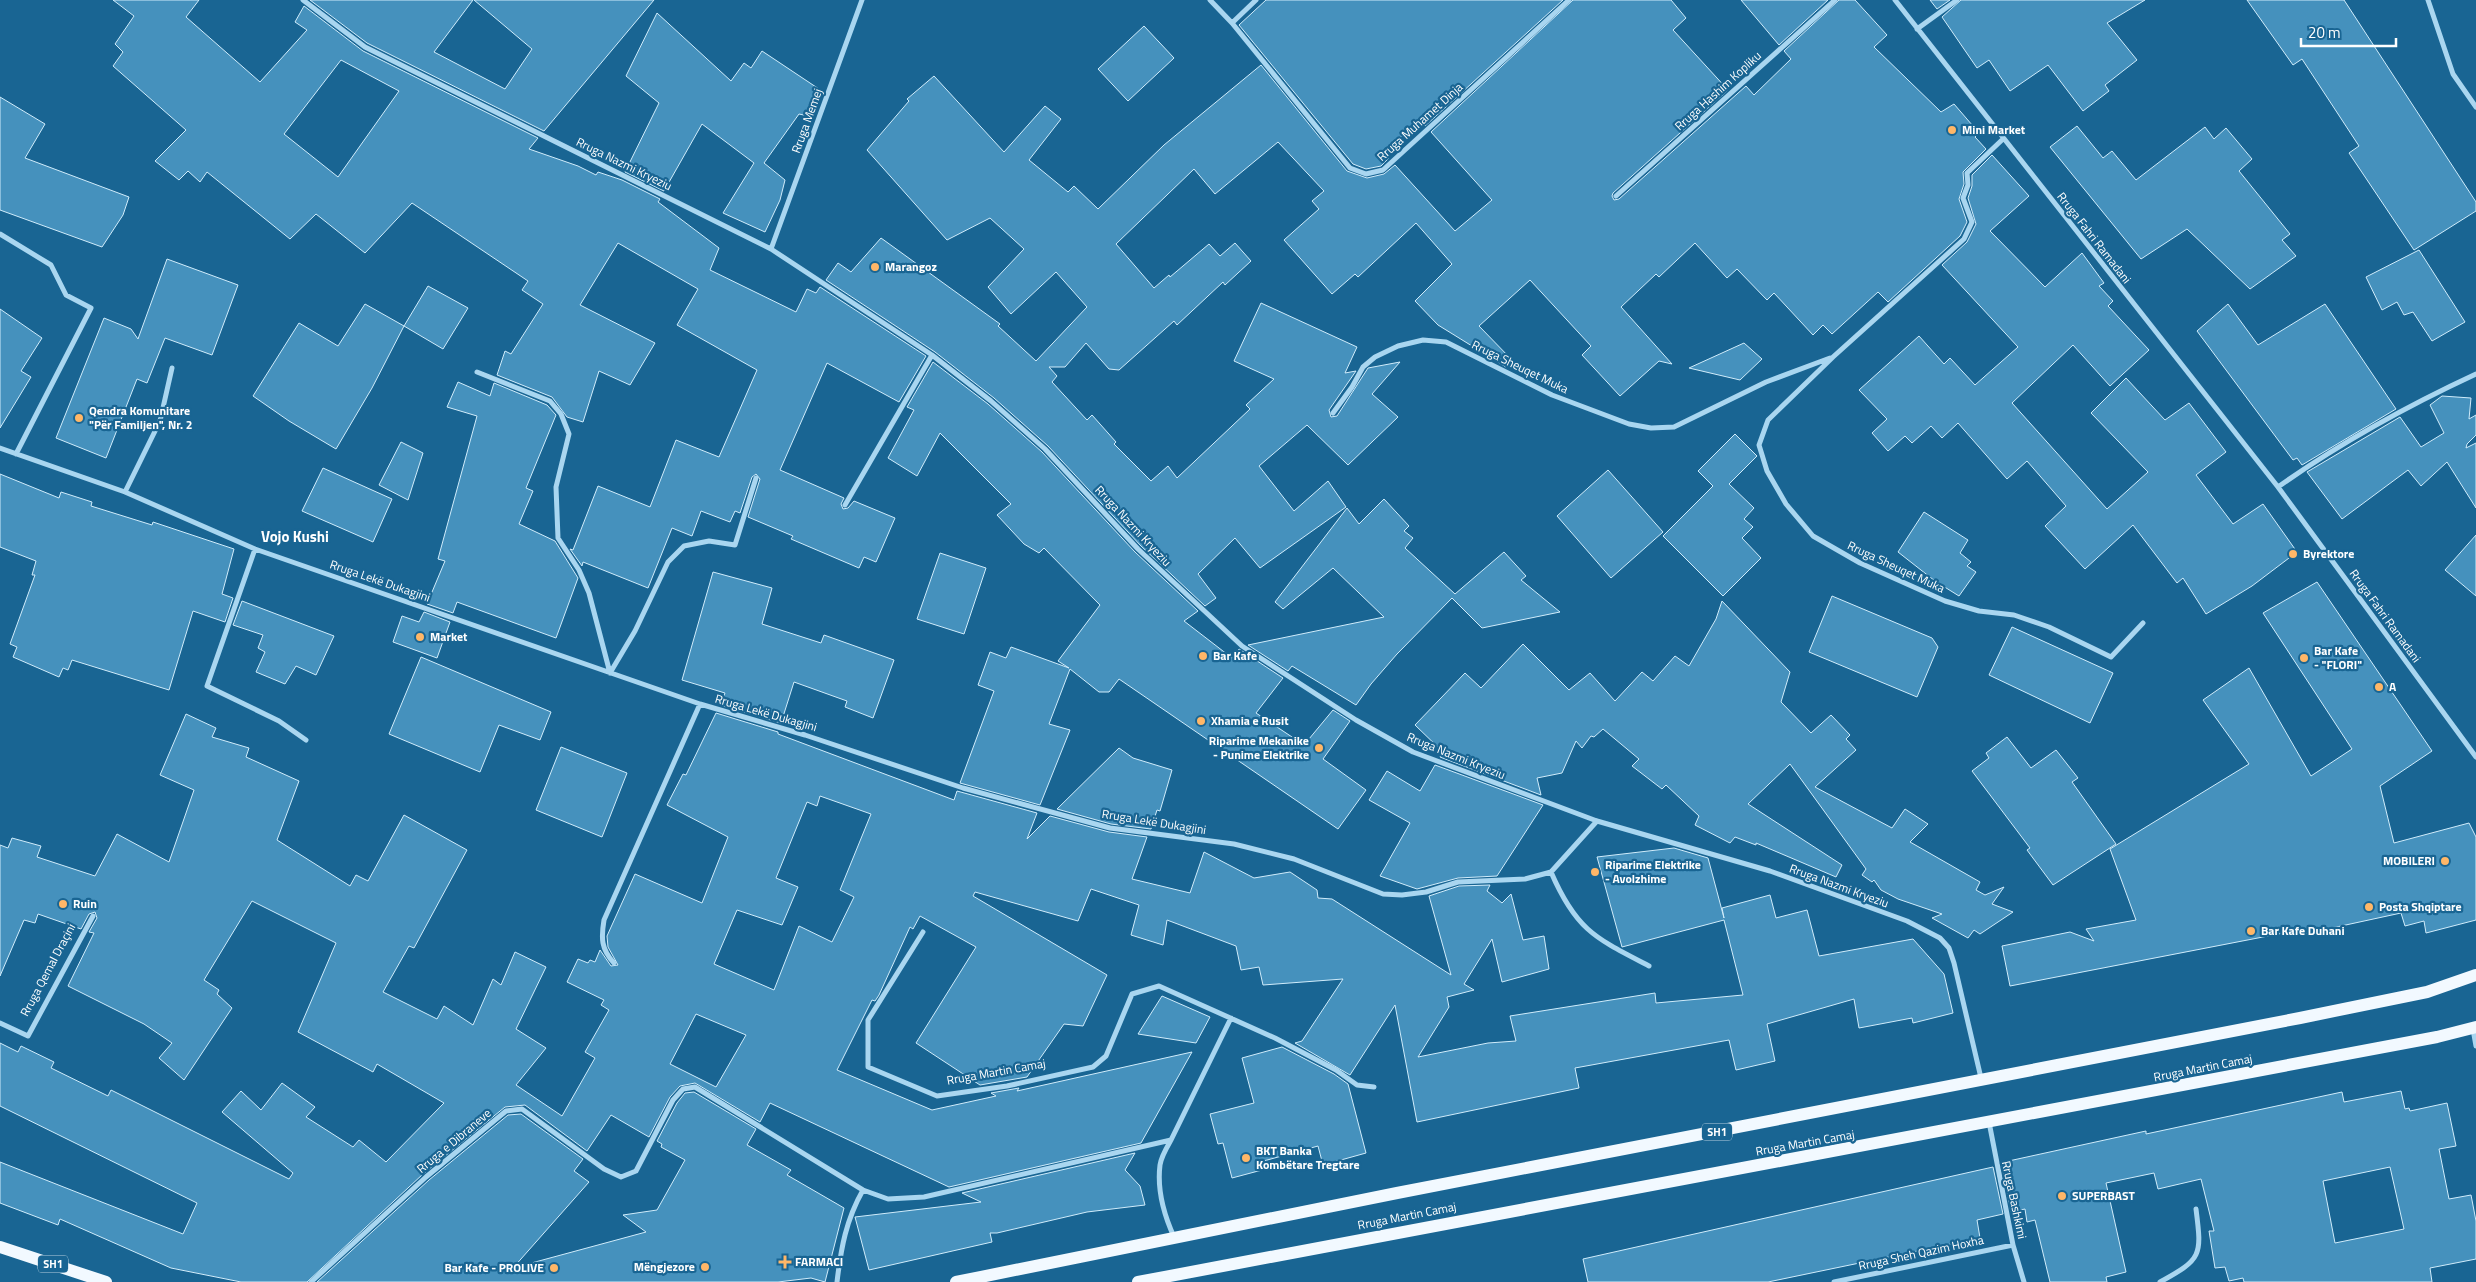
<svg xmlns="http://www.w3.org/2000/svg" width="2476" height="1282" font-family="'Titillium Web',sans-serif">
	<style>
		.building { fill: #4591bd; stroke: #d0ecfb; fill-rule: evenodd }
		.lines { fill: none; stroke-linecap: round; stroke-linejoin: round }
		.minor { stroke: #a9d6f0; stroke-width: 5 }
		.primary { stroke: #f2f9ff; stroke-width: 12 }
		.poi-dot { fill: #ffb768; stroke: #196593; stroke-width: 2 }
		.labels { text-anchor: middle; stroke-width: 4.5; stroke-linejoin: round; paint-order: stroke }
		.shield { fill: #196593; stroke: #bad1df; stroke-width: 1 }
		.shield-label { font-size: 11px; font-weight: bold; fill: #fff }
		.street-label { font-size: 12px; fill: #fff; stroke: #196593 }
		.poi-label { font-size: 12px; font-weight: bold; fill: #fff; stroke: #196593; text-anchor: start }
		.quarter-label { font-size: 15px; font-weight: bold; fill: #fff; stroke: #196593 }
	</style>
	<rect width="100%" height="100%" fill="#196593"/>
	<path class="building" d="M113,0h86l-13,17 74,65 47,-52 -12,-8 9,-16 59,45 175,87 -9,11 49,17 18,9 2,-3 24,8 38,19 -2,3 61,46 -9,22 86,42 11,-23 9,4 4,-6 106,69 -27,46 -72,-39 -47,107 64,28 -3,6 2,5 5,-1 6,-7 41,17 -19,44 -12,-5 -5,11 -68,-29 2,-3 -45,-19 12,-38 -4,-5 -4,3 -12,36 -5,-2 -5,11 -29,-11 -9,25 -20,-8 -24,60 -65,-26 -1,4 -12,-17 3,1 25,-64 52,21 26,-67 43,17 38,-87 -80,-45 21,-36 -80,-46 -38,62 75,38 -25,42 -31,-14 -16,51 -16,-5 -15,-20 -55,-22 8,-24 6,3 32,-50 -21,-14 6,-9 -116,-78 -47,50 -49,-39 -26,25 -83,-67 -7,10 -12,-11 -9,9 -24,-19 31,-31 -73,-64 10,-14 -8,-8 19,-28zM341,60l58,31 -61,86 -54,-43z
		M310,0h163l-39,52 71,37 27,-40 -58,-49h180l-110,131 -177,-88z
		M1266,0h297l-138,126 -6,-7 -35,34 5,5 -8,8 -15,3 -13,-5 -114,-139z
		M1573,0h98l15,18 -13,12 55,60 -115,103 -1,3 2,4 5,-1 127,-113 8,9 37,-36 -7,-8 55,-51h16l32,35 -13,12 67,65 13,-8 25,29 -4,4 11,12 -23,23 1,12 -5,15 8,23 -7,14 -72,66 -10,-10 -46,42 -9,-9 -10,10 -39,-42 -7,7 -30,-31 -10,9 -32,-35 -36,34 -3,-3 -35,33 51,57 -13,-3 -39,35 -38,-41 9,-9 -61,-66 -51,46 33,34 -6,7 -68,-42 -23,-24 37,-37 -36,-41 -58,54 -3,-3 -23,20 -48,-54 35,-31 -7,-8 12,-10 -46,-49 -63,52 -21,-25 -78,75 38,44 15,-13 1,2 39,-33 11,12 15,-13 16,18 -26,24 -2,-3 -46,43 -3,-4 -55,49 -10,-1 -23,-26 -21,24h-16l8,9 -5,6 35,38 5,-5 24,27 -2,2 37,37 17,-15 9,12 73,-69 -4,-4 28,-26 -40,-18 27,-58 96,44 -12,26 11,-2 -27,39 2,7 6,-1 31,-48 32,-6 -28,32 26,23 -50,48 -41,-40 -48,41 35,45 34,-30 18,26 -86,61 -25,-30 -37,36 18,24 -11,8 -64,-60 -93,-100 -54,-48 -59,-46 -109,-72 12,-17 13,9 30,-34 119,86 -2,2 38,35 51,-54 -31,-35 -45,42 -23,-27 36,-38 -34,-31 -43,22 -80,-90 42,-49 -2,-2 27,-23 70,76 41,-46 16,13 -32,41 39,32 6,-6 24,23 66,-64 97,-80 86,106 20,7 17,-4 11,-9 60,66 37,-31 -61,-68z
		M1741,0h87l-49,45z
		M1930,0h20l-13,9z
		M1961,0h184l-38,23 30,37 -32,25 4,6 -26,20 -35,-46 -38,26 -21,-31 -12,8 -35,-51z
		M2247,0h97l132,202v9l-62,39 -65,-97 10,-7 -57,-87 -9,6z
		M657,13l74,68 13,-18 7,5 11,-17 57,38 -11,27 -9,-2 -35,49 21,17 -5,20 -15,32 -42,-19 31,-50 -52,-39 -38,67 -39,-19 34,-69 -33,-27z
		M1144,26l30,32 -46,43 -30,-32z
		M0,97l45,27 -20,34 104,39 -6,18 -21,32 -102,-37z
		M2077,126l26,32 9,-7 24,29 69,-53 9,12 12,-11 26,31 -13,12 51,63 -8,6 14,16 -46,33 -63,-60 -46,30 -91,-112z
		M1992,155l37,41 -39,35 55,56 37,-34 22,30 -5,3 14,15 -5,5 41,44 -39,36 -37,-41 -61,58 95,106 41,-37 -57,-59 35,-35 39,42 24,-17 37,49 -30,23 37,49 30,-20 34,48 -45,34 -46,28 -23,-36 -6,5 -44,-58 -48,44 -40,-43 21,-20 -39,-45 -20,18 -49,-56 -16,15 -11,-12 -19,17 -7,-7 -17,15 -16,-18 15,-14 -28,-29 60,-54 25,28 6,-6 25,27 43,-38 -76,-82 25,-23 9,-18 -8,-26 4,-12v-11z
		M2419,250l46,72 -33,19 -19,-29 -9,3 -7,-13 -15,8 -16,-33z
		M167,259l71,26 -26,70 -47,-17 -18,45 -10,-4 -31,79 -50,-20 48,-120 27,11 7,10z
		M428,286l40,22 -25,41 -39,-23z
		M365,304l39,22 -32,62 -36,61 -47,-28 -36,-25 46,-73 39,23z
		M2228,304l30,41 67,-41 71,105 -94,56 -5,-7 -4,2 -96,-129z
		M0,309l42,29 -21,33 10,6 -31,51z
		M1744,343l18,16 -22,21 -51,-12z
		M933,362l55,42 54,48 93,100 63,59 -14,10 48,37 7,-9 44,29 -27,35 48,32 29,-35 17,11 -27,38 43,31 -28,39 -219,-150 -10,13h-10l-29,-23 -21,55 21,6 -30,75 -80,-22 34,-92 -16,-6 12,-33 16,6 5,-11 58,21 -11,-7 42,-56 -56,-57 -5,5 -15,-9 -27,-29 14,-11 -71,-71 -23,43 -29,-18 26,-48 -7,-3z
		M458,382l32,14 4,-13 53,22 9,10 -30,73 7,3 -14,33 36,17 23,37 -22,60 -99,-36 -4,11 -26,-9 18,-43 -7,-2 39,-143 -30,-9z
		M2442,396l29,2 -2,21 7,-4v20l-9,9 -1,4 10,-5v65l-29,-46 -26,24 -13,-16 -66,49 -35,-47 93,-55 21,30 23,-14 -14,-28z
		M1735,434l22,22 -28,28 25,24 -10,11 9,8 -11,11 19,20 -38,38 -60,-60 50,-50 -15,-15z
		M401,442l22,11 -15,47 -29,-15z
		M323,468l69,31 -19,43 -71,-31z
		M1608,470l55,62 -52,46 -54,-62z
		M0,474l59,24 2,-6 31,10 -1,4 61,19 1,-3 81,27 -12,45 11,4 -8,24 -32,-11 -24,79 -97,-30 -4,10 -5,-2 -4,9 -46,-20 4,-10 -7,-3 25,-69h-3l4,-14 -36,-14z
		M1384,499l25,27 -5,5 9,7 -8,10 50,46 49,-42 22,24 -5,4 39,32 -78,16 -30,-30 -55,56 -26,30 -15,21 -64,-39 -4,5 -40,-26 136,-28 -51,-49 -50,41 -8,-7 72,-94 12,16z
		M1924,512l44,28 -8,13 11,9 -4,4 9,6 -17,24 -24,-15 -37,-29z
		M2476,535v61l-31,-26z
		M940,553l46,15 -22,66 -47,-15z
		M713,572l59,16 -10,36 59,19 3,-8 70,25 -21,58 -28,-11 2,-6 -53,-19 -13,41 -61,-18 5,-12 -43,-13z
		M2317,582l115,169 -52,35 14,57 75,-20 7,14v83l-50,13 -2,-12 -19,5 -4,-13 -106,23 -1,-5 -284,55 -8,-40 68,-14 24,9 -8,-12 50,-9 -26,-71 139,-85 -46,-64 46,-32 62,108 41,-27 -89,-136z
		M1832,596l100,42 6,9 -21,50 -108,-45z
		M242,601l92,35 -18,39 -20,-9 -11,18 -29,-12 9,-20 -7,-4 5,-13 -30,-10z
		M1722,601l68,71 -9,30 30,31 20,-18 19,20 -4,4 10,11 -41,37 77,41 13,-19 23,15 -18,18 70,40 -4,8 9,5 19,-8 -12,17 21,8 -33,22 -6,-4 -6,8 -36,-20 10,-4 -44,-15 -17,-9 -7,-10 -2,2 -10,-7 4,-6 -76,-105 -42,40 94,61 -6,12 -80,-34v2l-21,-8 -5,6 -35,-18 4,-9 -33,-31 -4,4 -30,-23 7,-7 -36,-30 -9,8 -3,-1 -9,12 -6,-7 -14,32 -25,5 4,17 -101,-38 3,-5 -28,-27 50,-52 16,15 42,-44 46,46 21,-17 25,28 27,-29 11,9 22,-25 14,10 27,-47z
		M424,612l26,10 -13,36 -44,-16 9,-26 17,6z
		M2012,627l101,46 -23,50 -101,-48z
		M421,657l130,55 -11,28 -41,-15 -19,47 -91,-38z
		M716,713l62,19v2l176,66 3,-9 80,22 -10,26 23,-23 59,16 38,5 -15,42 58,14 14,-41 50,26 36,-6 27,18 1,8 14,1 119,76 -22,-79 30,-10 31,-1 -3,6 15,12 9,-9 12,46 21,-4 5,33 -47,13 -10,-43 -28,45 10,6 -27,7 2,10 -31,50 70,-14 28,-2 -6,-25 145,-23 1,10 87,-8 -19,-75 -102,27 -25,-90 77,-9 34,10 16,60 -2,-10 48,-13 6,23 31,-8 12,46 94,-17 31,35 9,39 -40,10 -1,-5 -53,10 -5,-29 -87,25 8,37 -39,9 -7,-30 -154,28 4,20 -162,34 -22,-117 -45,70 -55,-32 7,-2 41,-62 -80,6 -4,-18 -18,3 -5,-24 -69,-26 -4,25 -32,-10 8,-30 -48,-16 -13,32 -103,-29 -2,4 134,79 -24,51 -19,-2 -37,53 -47,8 -64,-42 60,-96 -56,-31 -7,13 -3,-2 -31,68 -4,6 -3,-1 -35,70 95,40 64,-14 -5,-3 28,-5 -2,3 175,-39 -51,91 -192,44 -179,-84 -10,19 -65,-39 -15,3 -10,11 -21,40 -38,-22 -24,36 -62,-46 -20,2 -82,67 -116,108h-66l-70,-14 -111,-49 -2,6 -58,-22v-41l183,72 14,-31 -197,-97v-63l18,9 3,-6 33,16 -3,6 57,28 3,-6 178,89 4,-6 -71,-61 19,-21 20,19 21,-27 33,24 -9,10 47,30 6,-7 27,22 58,-59 -67,-39 -4,8 -75,-40 38,-89 -84,-42 -48,79 15,10 -2,4 15,14 -48,72 -25,-22 13,-15 -28,-19 -76,-38 26,-53 -5,-1 8,-14 -2,-6 -6,2 -8,15 -43,-15 -3,9 -11,-3 -24,56v-131l8,3 4,-10 29,8 -4,11 58,19 22,-42 52,28 25,-72 -34,-15 26,-61 30,14 -4,9 37,11 -3,9 53,24 -22,59 73,46 6,-11 12,6 36,-66 63,35 -53,98 -5,-2 -26,46 54,27 7,-13 29,19 20,-46 8,6 14,-33 31,15 -30,62 30,19 -30,37 46,31 33,-58 -10,-6 24,-42 -8,-5 3,-5 -37,-18 11,-23 10,4 2,-3 5,2 5,-12 11,16 7,-1 -10,-18 -1,-11 28,-62 67,29 26,-66 -61,-32 16,-31 3,1zM820,796l51,18 -31,76 14,7 -22,45 -33,-16 -25,64 -60,-26 23,-54 45,15 16,-38 -22,-9 31,-76 10,4zM696,1014l50,21 -30,52 -46,-23z
		M2007,737l24,31 25,-18 22,28 -6,4 44,62 -63,41 -26,-35 3,-2 -58,-77 17,-13 -3,-5z
		M561,747l66,26 -25,64 -66,-27z
		M1119,748l14,10 39,12 -12,41 -3,-1 -6,19 -40,-5 -54,-15z
		M1435,765l108,40 -46,71 -39,2 -41,11 -37,-13 30,-53 -41,-23 18,-29 33,20z
		M1162,996l48,21 -14,26 -58,-9z
		M1282,1047l52,27 14,10 18,69 -43,12 -5,-19 -58,16 2,8 -30,8 -9,-35 -5,1 -8,-30 44,-11 -12,-45z
		M2401,1091l4,18 4,-1 1,3 37,-8 9,43 -17,3 10,50 22,-4 5,26v38l-46,9 2,14h-188l-1,-4 -14,3 -4,-14 -10,1 -6,-37h5l-13,-52 -43,10 -4,-16 -48,10 20,89 -20,5 1,5h-57l-15,-62 -8,2 -2,-13 -14,3 -9,-47 3,-1 -1,-2 142,-31v3l196,-42 2,10zM2390,1167l14,62 -69,14 -12,-62z
		M694,1092l62,37 -9,16 44,25 -4,5 57,33 -19,74 -14,-4 -33,4h-461l112,-102 79,-65 13,-1 62,45 -9,12 15,11 -76,86 133,-36 -23,-17 34,-5 28,-50 -24,-13 1,-3 -5,-3 20,-38 8,-10z
		M1135,1153l-10,17 15,16 5,19 -58,7 -90,21h-7l2,9 -123,28 -14,-53 126,-15 -19,-9z
		M1993,1167l10,47 -26,6 3,18 -212,44h-180l-5,-23z"/>
	<g class="lines">
		<path class="minor" d="M303,0l62,47 406,202 161,106 59,46 54,48 93,100 104,97 114,74 57,32 184,69 173,50 137,50 33,17 9,10 5,15 27,115
			M1210,0l22,23 118,145 16,6 17,-4 186,-170
			M1895,0l383,487 198,270
			M2428,0l25,74 23,33
			M1232,23l24,-23
			M1917,29l40,-29
			M2003,139l-36,34 1,12 -5,13 9,24 -8,17 -131,118 -65,63 -9,25 8,26 19,33 27,32 47,27 85,38 34,10 35,4 35,12 62,30 32,-34
			M1616,196l219,-196
			M0,234l51,31 15,30 25,13 -75,146
			M771,249l91,-249
			M477,372l73,29 11,13 8,20 -13,53 2,51 21,32 10,23 21,80
			M1333,413l19,-26 11,-20 12,-10 23,-11 25,-6 23,2 106,53 77,29 22,4 23,-1 92,-45 64,-24
			M0,448l125,44 130,57 445,155 105,31 158,53 147,40 124,16 60,15 89,35 19,1 24,-3 32,-10 67,-3 26,-7 46,-51
			M2278,487c62,-44 129,-81 198,-113
			M125,492l35,-71 12,-53
			M845,505l87,-150
			M255,549l-48,137 72,35 27,19
			M610,673l25,-42 33,-69 16,-16 25,-5 26,4 21,-67
			M1551,872c25,58 44,66 98,94
			M923,932l-55,88v47l69,29 70,-10 86,-19 13,-11 26,-62 27,-8 116,52 61,32 21,15 17,2
			M614,963c-13,-14 -13,-25 -10,-43l96,-216
			M0,1023l28,13 65,-120
			M2473,1029l3,17
			M1989,1122l24,123 11,37
			M1171,1140c-4,7 -10,17 -11,25 -3,24 4,50 14,72
			M311,1282l115,-105 80,-66 16,-2 82,60 17,8 15,-6 37,-71 10,-11 12,-2 168,103 25,9 36,-2 247,-57 60,-122
			M837,1282c4,-34 9,-62 26,-92
			M1834,1282l179,-37
			M2160,1282c42,-23 42,-26 36,-73"/>
		<path class="primary" d="M0,1247l106,35
			M956,1282l441,-89 903,-175 127,-26 49,-17
			M1138,1282l1299,-245 39,-10"/>
	</g>
	<g class="poi-dot">
		<circle cx="1952" cy="130" r="5"/>
		<circle cx="875" cy="267" r="5"/>
		<circle cx="79" cy="418" r="5"/>
		<circle cx="2293" cy="554" r="5"/>
		<circle cx="420" cy="637" r="5"/>
		<circle cx="1203" cy="656" r="5"/>
		<circle cx="2304" cy="658" r="5"/>
		<circle cx="2379" cy="687" r="5"/>
		<circle cx="1201" cy="721" r="5"/>
		<circle cx="1319" cy="748" r="5"/>
		<circle cx="2445" cy="861" r="5"/>
		<circle cx="1595" cy="872" r="5"/>
		<circle cx="63" cy="904" r="5"/>
		<circle cx="2369" cy="907" r="5"/>
		<circle cx="2251" cy="931" r="5"/>
		<circle cx="1246" cy="1158" r="5"/>
		<circle cx="2062" cy="1196" r="5"/>
		<path d="M782.5 1254.5h5v5h5v5h-5v5h-5v-5h-5v-5h5z"/>
		<circle cx="705" cy="1267" r="5"/>
		<circle cx="554" cy="1268" r="5"/>
	</g>
	<g class="labels">
		<g class="shield">
			<rect x="1702" y="1123.5" width="30" height="17" rx="4"/>
			<rect x="38" y="1255.5" width="30" height="17" rx="4"/>
		</g>
		<g class="shield-label">
			<text x="1717" y="1136">SH1</text>
			<text x="53" y="1268">SH1</text>
		</g>
		<g class="street-label">
			<text transform="translate(1718 91) rotate(-42)" y="4">Rruga Hashim Kopliku</text>
			<text transform="translate(807 121) rotate(-70)" y="4">Rruga Memej</text>
			<text transform="translate(1420 122) rotate(-42)" y="4">Rruga Muhamet Dinja</text>
			<text transform="translate(624 164) rotate(26)" y="4">Rruga Nazmi Kryeziu</text>
			<text transform="translate(2094 238) rotate(52)" y="4">Rruga Fahri Ramadani</text>
			<text transform="translate(1520 367) rotate(26)" y="4">Rruga Sheuqet Muka</text>
			<text transform="translate(1133 526) rotate(47)" y="4">Rruga Nazmi Kryeziu</text>
			<text transform="translate(1896 567) rotate(25)" y="4">Rruga Sheuqet Muka</text>
			<text transform="translate(380 581) rotate(19)" y="4">Rruga Lekë Dukagjini</text>
			<text transform="translate(2385 616) rotate(54)" y="4">Rruga Fahri Ramadani</text>
			<text transform="translate(766 713) rotate(16)" y="4">Rruga Lekë Dukagjini</text>
			<text transform="translate(1456 756) rotate(22)" y="4">Rruga Nazmi Kryeziu</text>
			<text transform="translate(1154 822) rotate(9)" y="4">Rruga Lekë Dukagjini</text>
			<text transform="translate(1839 886) rotate(20)" y="4">Rruga Nazmi Kryeziu</text>
			<text transform="translate(48 970) rotate(-62)" y="4">Rruga Qemal Draçini</text>
			<text transform="translate(2203 1068) rotate(-11)" y="4">Rruga Martin Camaj</text>
			<text transform="translate(996 1072) rotate(-10)" y="4">Rruga Martin Camaj</text>
			<text transform="translate(454 1141) rotate(-40)" y="4">Rruga e Dibraneve</text>
			<text transform="translate(1805 1143) rotate(-10)" y="4">Rruga Martin Camaj</text>
			<text transform="translate(2014 1200) rotate(78)" y="4">Rruga Bashkimi</text>
			<text transform="translate(1407 1216) rotate(-11)" y="4">Rruga Martin Camaj</text>
			<text transform="translate(1921 1253) rotate(-12)" y="4">Rruga Sheh Qazim Hoxha</text>
		</g>
		<g class="poi-label">
			<text x="1962" y="134">Mini Market</text>
			<text x="885" y="271">Marangoz</text>
			<text x="89" y="415">Qendra Komunitare<tspan x="89" dy="14">"Për Familjen", Nr. 2</tspan></text>
			<text x="2303" y="558">Byrektore</text>
			<text x="430" y="641">Market</text>
			<text x="2314" y="655">Bar Kafe<tspan x="2314" dy="14">- "FLORI"</tspan></text>
			<text x="1213" y="660">Bar Kafe</text>
			<text x="2389" y="691">A</text>
			<text x="1211" y="725">Xhamia e Rusit</text>
			<text x="1309" y="745" text-anchor="end">Riparime Mekanike<tspan x="1309" dy="14">- Punime Elektrike</tspan></text>
			<text x="2435" y="865" text-anchor="end">MOBILERI</text>
			<text x="1605" y="869">Riparime Elektrike<tspan x="1605" dy="14">- Avolzhime</tspan></text>
			<text x="73" y="908">Ruin</text>
			<text x="2379" y="911">Posta Shqiptare</text>
			<text x="2261" y="935">Bar Kafe Duhani</text>
			<text x="1256" y="1155">BKT Banka<tspan x="1256" dy="14">Kombëtare Tregtare</tspan></text>
			<text x="2072" y="1200">SUPERBAST</text>
			<text x="795" y="1266">FARMACI</text>
			<text x="695" y="1271" text-anchor="end">Mëngjezore</text>
			<text x="544" y="1272" text-anchor="end">Bar Kafe - PROLIVE</text>
		</g>
		<g class="quarter-label">
			<text x="295" y="542">Vojo Kushi</text>
		</g>
	</g>
	<path d="M2301 38v8h95v-8" fill="none" stroke="#ffffff" stroke-width="2.5"/>
	<text x="2308" y="38" font-size="15" fill="#ffffff" stroke="#196593" stroke-width="4" paint-order="stroke">20 m</text>
</svg>
